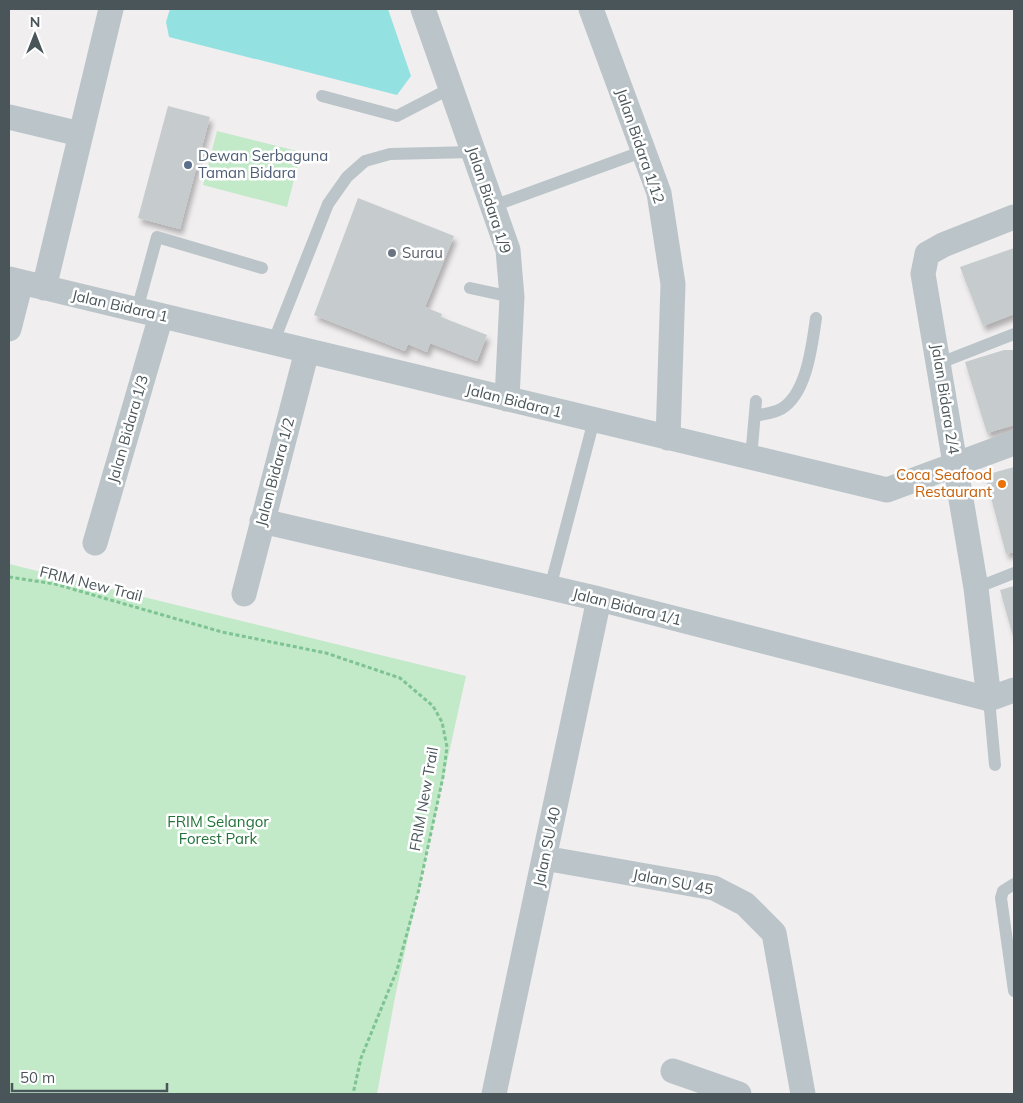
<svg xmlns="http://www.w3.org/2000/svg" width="1023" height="1103" font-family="Mulish,sans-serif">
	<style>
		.green { fill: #c2e9c8 }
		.water { fill: #94e1e1 }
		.building { fill: #c6cbcd; filter: url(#shadow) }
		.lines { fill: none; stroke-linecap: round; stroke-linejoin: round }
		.path { stroke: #7ec392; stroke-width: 3; stroke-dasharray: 4 2.5; stroke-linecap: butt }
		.service { stroke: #bbc5c9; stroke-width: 12 }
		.minor { stroke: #bbc5c9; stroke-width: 25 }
		.service-dot { fill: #5c6f8a; stroke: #fff; stroke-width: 2 }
		.worship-dot { fill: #6b7280; stroke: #fff; stroke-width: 2 }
		.food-dot { fill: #e8710a; stroke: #fff; stroke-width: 2 }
		.labels { text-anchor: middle; stroke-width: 5; stroke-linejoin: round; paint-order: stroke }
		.street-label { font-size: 15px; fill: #495559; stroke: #fff }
		.service-label { font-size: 15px; fill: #4e5e75; stroke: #fff; text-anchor: start }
		.worship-label { font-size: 15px; fill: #5b616d; stroke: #fff; text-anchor: start }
		.food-label { font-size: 15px; fill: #c56008; stroke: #fff; text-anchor: end }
		.park-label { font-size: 15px; fill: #227239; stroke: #fff }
	</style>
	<defs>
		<filter id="shadow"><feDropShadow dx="3" dy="5.5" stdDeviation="2.5" flood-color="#0004"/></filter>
	</defs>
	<rect width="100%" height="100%" fill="#f1eeef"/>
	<path class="green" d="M217,131l84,21 -14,55 -84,-22z
		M9,564l457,112 -70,316 -19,102h-368z"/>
	<path class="water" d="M170,9h218l23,67 -14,19 -228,-58 -3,-15z"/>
	<path class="building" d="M168,106l42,11 -30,112 -42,-11z
		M358,198l96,38 -29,71 17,7 -1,3 46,18 -10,26 -47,-18 -3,9 -19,-8 -3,7 -91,-36z
		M1014,248v66l-31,12 -23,-59z
		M1004,350h10v75l-27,8 -22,-71z
		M1014,467v85l-8,2 -21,-79z
		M1014,586v54l-14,-50z"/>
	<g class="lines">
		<path class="path" d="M9,577l46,7 167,48 104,21 74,25 33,28 9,16 5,25 -4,30 -25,116 -21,77 -36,88 -8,36"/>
		<path class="service" d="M322,96l75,20 54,-28
			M493,206l151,-55
			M470,288l42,9
			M137,310l20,-73 105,31
			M273,343l55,-139 19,-27 18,-16 25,-7 83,-2
			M940,363l74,-29
			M755,416c8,-2 19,-3 26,-7 26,-15 31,-64 35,-91
			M751,458l5,-57
			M550,588l44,-168
			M976,588l38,-15
			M989,699l6,66
			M1014,884l-11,7 -2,7 13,93"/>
		<path class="minor" d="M423,9l85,241 4,47 -5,102
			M591,9l68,184 14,91 -5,154
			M9,117l71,17
			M9,279l878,211 127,-47
			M44,288l67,-279
			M9,329l12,-47
			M262,521l337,78 390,100
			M95,543l66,-227
			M244,594l63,-243
			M989,699l-13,-111 -53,-314 4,-20 16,-9 71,-28
			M989,699l25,-9
			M544,858l170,30 31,16 29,29 29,161
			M673,1071l66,23
			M494,1094l105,-495"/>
	</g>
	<circle class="service-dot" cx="188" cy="165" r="5"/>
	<circle class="worship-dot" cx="392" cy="253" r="5"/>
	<circle class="food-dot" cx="1002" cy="484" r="5"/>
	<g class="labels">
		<g class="street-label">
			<text transform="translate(640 146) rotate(71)" y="5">Jalan Bidara 1/12</text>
			<text transform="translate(489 200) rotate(72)" y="5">Jalan Bidara 1/9</text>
			<text transform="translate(120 306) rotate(13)" y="5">Jalan Bidara 1</text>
			<text transform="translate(945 399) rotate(81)" y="5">Jalan Bidara 2/4</text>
			<text transform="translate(514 401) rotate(14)" y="5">Jalan Bidara 1</text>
			<text transform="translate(128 429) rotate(-74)" y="5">Jalan Bidara 1/3</text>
			<text transform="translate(275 472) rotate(-75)" y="5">Jalan Bidara 1/2</text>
			<text transform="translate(91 584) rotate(14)" y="5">FRIM New Trail</text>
			<text transform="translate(627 607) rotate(14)" y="5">Jalan Bidara 1/1</text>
			<text transform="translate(424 799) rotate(-80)" y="5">FRIM New Trail</text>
			<text transform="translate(547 847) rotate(-78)" y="5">Jalan SU 40</text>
			<text transform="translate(673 882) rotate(11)" y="5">Jalan SU 45</text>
		</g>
		<g class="service-label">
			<text x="198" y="161">Dewan Serbaguna<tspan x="198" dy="17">Taman Bidara</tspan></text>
		</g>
		<g class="worship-label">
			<text x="402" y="258">Surau</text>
		</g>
		<g class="food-label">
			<text x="992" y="480">Coca Seafood<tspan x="992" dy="17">Restaurant</tspan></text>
		</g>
		<g class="park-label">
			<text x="218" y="827">FRIM Selangor<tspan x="218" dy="17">Forest Park</tspan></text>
		</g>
	</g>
	<rect width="1023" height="1103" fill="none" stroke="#495559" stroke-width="20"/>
	<g transform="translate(35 35)" stroke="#ffffff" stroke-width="4" paint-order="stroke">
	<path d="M0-4L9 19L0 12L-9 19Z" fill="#495559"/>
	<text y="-8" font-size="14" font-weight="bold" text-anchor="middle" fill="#495559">N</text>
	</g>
	<path d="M12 1083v8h155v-8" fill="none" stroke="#495559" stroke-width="2.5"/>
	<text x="20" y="1083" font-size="15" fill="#495559" stroke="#ffffff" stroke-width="4" paint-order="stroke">50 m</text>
</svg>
